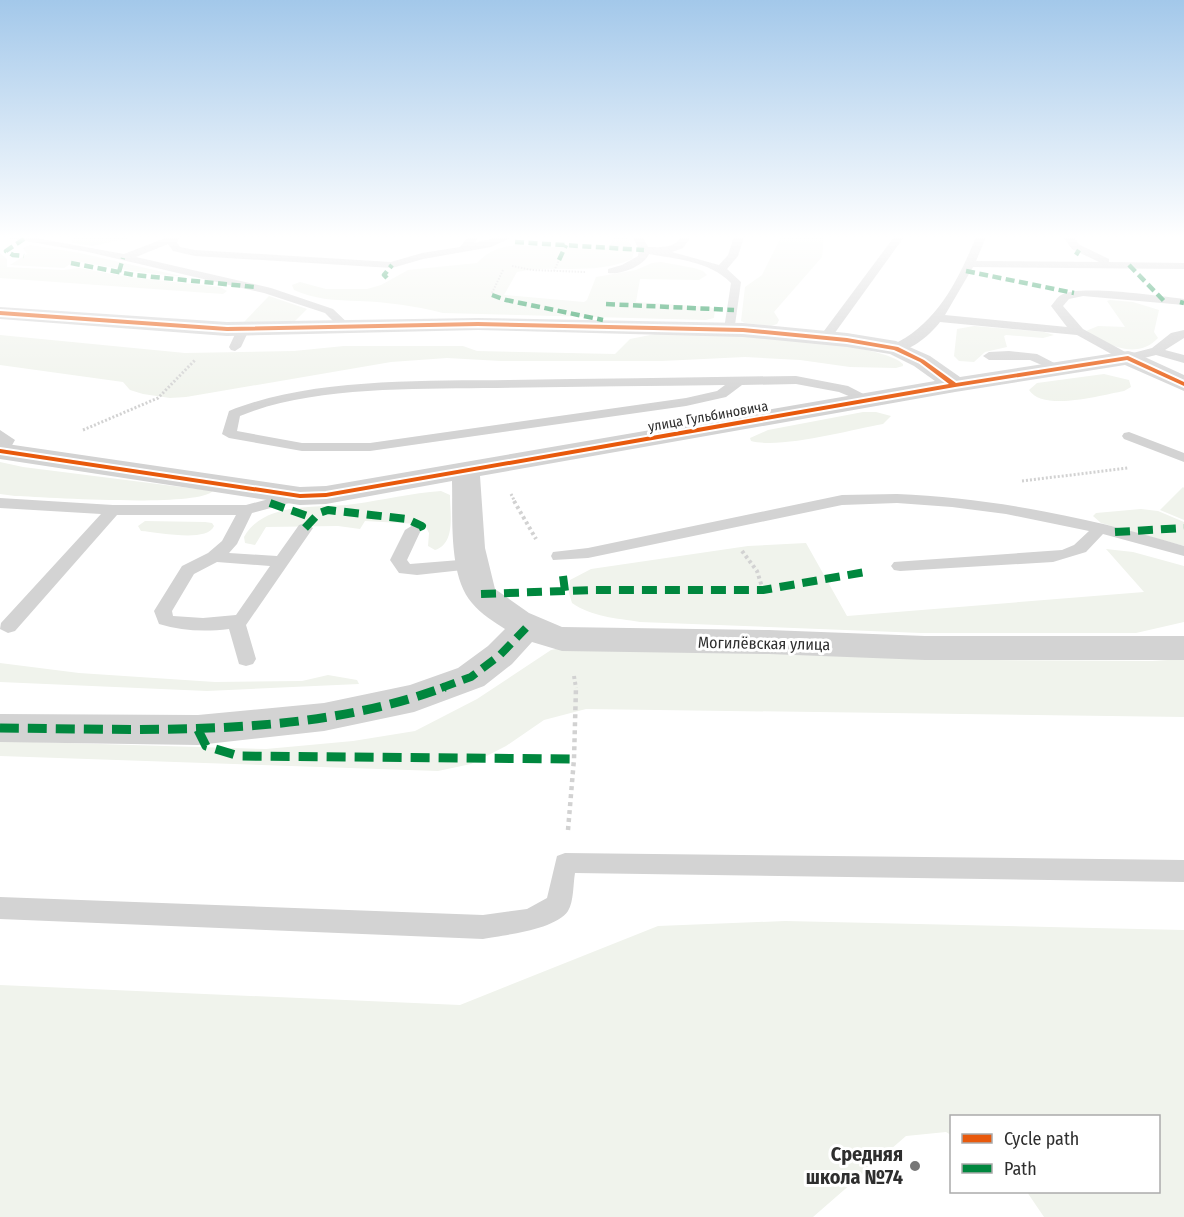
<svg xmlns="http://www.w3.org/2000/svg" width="1184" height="1217" font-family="'Fira Sans Condensed',sans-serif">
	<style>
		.green { fill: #f0f3ec }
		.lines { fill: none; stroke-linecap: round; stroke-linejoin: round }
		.path-far3 { stroke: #d2d2d2; stroke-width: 2; stroke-dasharray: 1.5 1.5; stroke-linecap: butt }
		.path-far2 { stroke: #d2d2d2; stroke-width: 3; stroke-dasharray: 2 2; stroke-linecap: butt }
		.path-far1 { stroke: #d2d2d2; stroke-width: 4; stroke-dasharray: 3 3; stroke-linecap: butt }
		.path { stroke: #d2d2d2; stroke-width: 4.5; stroke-dasharray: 4 4; stroke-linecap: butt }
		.lane { fill: #d3d3d3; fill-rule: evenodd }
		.street { fill: #d3d3d3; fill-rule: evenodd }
		.quiet-far2 { stroke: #00873e; stroke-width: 4.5; stroke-dasharray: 9 4.5; stroke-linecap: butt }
		.quiet-far1 { stroke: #00873e; stroke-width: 8; stroke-dasharray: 15 8; stroke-linecap: butt }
		.quiet { stroke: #00873e; stroke-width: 9; stroke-dasharray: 19 9; stroke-linecap: butt }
		.cycleway-casing { stroke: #fff; stroke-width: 4 }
		.cycleway { fill: #e8590c; fill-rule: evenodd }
		.poi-dot { fill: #777; stroke: #fff; stroke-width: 2 }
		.labels { text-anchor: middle; stroke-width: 6; stroke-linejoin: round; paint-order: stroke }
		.far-street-label { font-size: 14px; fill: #2e2e2e; stroke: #fff }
		.street-label { font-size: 16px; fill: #2e2e2e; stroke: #fff }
		.near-poi-label { font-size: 20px; font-weight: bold; fill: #2e2e2e; stroke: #fff; text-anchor: end }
	</style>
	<rect width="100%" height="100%" fill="#fff"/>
	<path class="green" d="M73,237h62l-42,9 -21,-3 -1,-2z
		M613,237h14l7,14 -2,8c-37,17 -78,5 -115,13l-13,23 80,7 3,-2 9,-23 40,-7 16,-7 9,-1 33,6 9,3 4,4 -8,5 -59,-1 -4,23 74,5 5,2 -1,9 -8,2 -263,-7c-27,-7 -56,-11 -84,-12 -24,-1 -43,-1 -65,-11l-2,-5 8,-3 26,7h41l14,-4 27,-15 69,-7c12,-13 22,-15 39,-18l86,5 8,-4z
		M781,237h43l-2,20 -48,55 5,8 -2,4 -6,2 -26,-3 -4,-2 4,-34 17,-12z
		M30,245l50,8 105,24 -47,-5 -63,-11 -11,7 -54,-3 17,-11 -4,-6z
		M0,253l7,6v8l56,3 16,-2 50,9 91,10 7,4 -4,3 -223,-16z
		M269,296l38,13 -12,12 -51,1z
		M1110,300l23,2 26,8 -5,22 4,6c-20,22 -51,8 -72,-7l12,-5 27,1 -18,-26z
		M974,326l70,6 10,3 -11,3 -37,-3 -2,1 3,11 -22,5 -11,10 -15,-1 -5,-5 3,-27z
		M733,333c31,3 153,12 170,31v2l-7,2 -46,-1 -50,-7 -55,-3 -83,4h-161l-54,-3 -56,4 -205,35 -16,1 -27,-4 -13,-4 -7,-8 -123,-17v-30l185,18 109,-2 50,-5h119l14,5 138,3 15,-15 25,-5z
		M1104,374l25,6 2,7 -7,4c-22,4 -81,21 -95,-1l8,-7z
		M863,412h13l15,4 -8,8c-33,6 -102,25 -132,17l-1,-3 18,-8z
		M0,462l23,5 190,24c-17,17 -167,6 -198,5l-15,-2z
		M1183,487l1,1v32l-24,-10z
		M441,491l9,4c0,19 6,48 -15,55l-7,-4 1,-13 -3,-6 -8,-3 -53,-3 -5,8 -22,-3 -72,1 -11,18 -10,-2 -1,-6c21,-37 75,-28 110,-33 29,-4 58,-11 87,-13z
		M1141,509l17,2 26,11v24l-83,-23 -8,-7 3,-3z
		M145,521l60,1 7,1 2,3c-7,17 -56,6 -73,5l-3,-5z
		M806,543l41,73 297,-24 -38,-43 27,3 51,14v56l-48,11h-215l-281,-11c-24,-4 -48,-5 -68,-19l-3,-10 1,-13 21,-11 157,-23z
		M584,643l408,17 160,1 32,-2v58l-598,-8 -42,11 -38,26 -35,18 -33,7 -438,-15v-15l266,8 87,-8 62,-10 62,-32 74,-49z
		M0,663l79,10 136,9 87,-1 26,-6 29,5 2,4 -152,7 -207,-9z
		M785,921l399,9v287h-140l-17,-25h131v-76h-206l-1,19 -5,-3 -40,4 -93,81h-813v-232l460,20 198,-79z"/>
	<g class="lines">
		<path class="path-far3" d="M512,266l20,4 53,2
			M554,271l5,-11
			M492,293l11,-23"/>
		<path class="path-far2" d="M83,430l75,-32 38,-39
			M1022,481l106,-13
			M511,494l4,8"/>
		<path class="path-far1" d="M514,501l22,38
			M742,551l15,20 6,19
			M574,676l2,12"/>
		<path class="path" d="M568,830l6,-71 2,-72"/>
		<path class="lane" d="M3,237h27l94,17 44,-17h11l-2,6 3,4 15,3 196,12 31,-9 38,-6 8,-10h11l-5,6 24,-6h15l-22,10 -68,12 -31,9 -197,-12 -22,-5 -5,-7 -32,13 135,31 62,21 19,18 -6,4 -4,-1 -17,-17 -61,-20 -176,-41z
			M633,237h10l5,10c12,0 26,2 33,-10h10l-8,11 -11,4 47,13 9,-10 6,-18h10l-6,19 -11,13 14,13 -7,50 -4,1 -6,-4 7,-46c-21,-22 -55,-24 -82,-29 -5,12 -28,21 -41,19v-4l14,-4 16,-9 1,-6z
			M894,237h10l-75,104h-8v-6z
			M976,237h10l-10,24 123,1 -27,-13 -9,-12h10l7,8 29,14v3l75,1v6l-211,-2 -28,48 122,12 -16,-21c3,-3 6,-9 10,-11 17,-11 99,1 123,4v6l-101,-9 -14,3 -6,7 20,23 46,25 23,-6 19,-15 13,-3v8l-19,12 19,5v8l-28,-8 -28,7 -4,-1 -47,-26 -137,-13c-9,12 -31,32 -48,29v-6c44,-20 66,-64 84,-108z
			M243,326l6,4 -8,17 -6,4 -4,-1 -2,-3 8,-17z
			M1009,351l28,3 27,14 -6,4 -28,-12h-41l-6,-4 6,-4z
			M796,376l52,10 29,15 -7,4 -31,-13 -43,-8 -54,1 -16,12 -40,9 -316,45h-68l-73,-13 -7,-4 7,-23c81,-33 192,-30 280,-31 95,-1 191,-3 287,-4zM725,385l-8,6 -31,7 -316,45h-68l-65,-12 3,-15c69,-29 168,-27 243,-28 81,-1 162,-2 242,-3z
			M0,430l15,10 -8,14 -7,1z
			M1129,432l55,21v9l-60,-23 -2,-3 2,-3z
			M299,491l5,2 3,3 -3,3 -52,14 -15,31 -8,9 48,3 22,-31 6,-2 8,5 -67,97 10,34 -3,5 -7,2 -7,-2 -10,-35c-24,3 -47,2 -70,-5l-5,-13 28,-45 26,-13 14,-12 14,-26h-119l-102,116 -7,2 -8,-4 1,-6 100,-109 -101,-6v-10l113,7h133zM217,562l53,4 -34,49 -33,3 -30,-2 -1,-5 22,-37z
			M897,494c97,4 194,24 287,52v10l-81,-22 -17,18 -33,10 -153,9 -6,-1 -3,-4 3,-4 168,-12 12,-5 15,-14 -83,-17 -54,-7 -55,-4 -55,2 -254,53 -35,2 -2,-4 2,-4 35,-4 254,-53z
			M413,525l8,5 -14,30 3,4 62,-5 6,1 3,4 -3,4 -6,1 -55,6 -18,-2 -9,-13 15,-30z
			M565,853l619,7v22l-609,-9c-2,11 -1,28 -7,38 -13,19 -64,24 -85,28l-483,-20v-22l483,18 44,-6 20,-11 10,-42z"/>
		<path class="street" d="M0,307l227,15 251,-4 265,5 104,10 49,8 34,15 30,21 168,-26 8,2 48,22v16l-59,-26 -170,27 -475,84 5,72 10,41 34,24 33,14 207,3 156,6h259v24h-259l-156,-6 -207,-3 -30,-9 -20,22 -28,22 -70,26 -90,19 -126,14 -198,-3v-28l198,1 126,-12 86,-18 48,-17 30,-22 17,-17c-11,-7 -24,-15 -33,-26 -24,-27 -19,-87 -20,-122l-126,23 -26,1 -300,-46v-16l300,44 26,-1 609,-105 -21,-15 -24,-12 -43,-7 -104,-10 -265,-7 -251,6 -227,-17z"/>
		<path class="quiet-far2" d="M24,239l-18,12 7,4 11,1
			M515,242l129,8
			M1076,255l3,-5
			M559,260l7,-15
			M71,263l63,12 121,12
			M1129,265l35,36
			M966,271l108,22
			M119,272l4,-14
			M387,278l-3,-3 8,-10
			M492,295l14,5 97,20
			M1180,302l4,1
			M606,304l128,6"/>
		<path class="quiet-far1" d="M270,503l43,15
			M305,528l14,-15 9,-3 79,9 15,7 -9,4
			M1115,532l69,-4
			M563,576l2,15
			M481,594l112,-4h170l102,-18
			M441,688l30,-11 29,-22 26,-27"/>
		<path class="quiet" d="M0,728c148,1 304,11 445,-41
			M198,730l8,16 33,10 335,3"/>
		<g class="cycleway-casing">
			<path id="cycleway" d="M0,311l227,16 251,-5 265,6 104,10 51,9 26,13 32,23 172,-27 56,26v4l-57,-26 -172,27 -629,110 -26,1 -300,-45v-4l300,45 26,-1 623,-109 -29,-22 -26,-12 -47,-8 -104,-10 -265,-6 -251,5 -227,-16z"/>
		</g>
		<use href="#cycleway" class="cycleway"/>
	</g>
	<linearGradient id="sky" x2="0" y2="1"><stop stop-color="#a3c8ea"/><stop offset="0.58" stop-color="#fff"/><stop offset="1" stop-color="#fff" stop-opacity="0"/></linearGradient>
	<rect width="1184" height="408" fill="url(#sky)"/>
	<circle class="poi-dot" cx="915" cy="1166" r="6"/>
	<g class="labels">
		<g class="far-street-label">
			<text transform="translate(708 416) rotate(-10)" y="5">улица Гульбиновича</text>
		</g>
		<g class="street-label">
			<text transform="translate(764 643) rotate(1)" y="6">Могилёвская улица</text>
		</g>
		<g class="near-poi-label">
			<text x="903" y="1161">Средняя<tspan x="903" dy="23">школа №74</tspan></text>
		</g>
	</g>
	<rect x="950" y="1115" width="210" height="78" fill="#ffffff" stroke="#ababab" stroke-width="1.5"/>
	<rect x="962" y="1134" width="30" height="9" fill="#e8590c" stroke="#ababab" stroke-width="1.5"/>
	<text x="1004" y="1145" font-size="18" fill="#2e2e2e">Cycle path</text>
	<rect x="962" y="1164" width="30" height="9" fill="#00873e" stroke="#ababab" stroke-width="1.5"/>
	<text x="1004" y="1175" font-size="18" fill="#2e2e2e">Path</text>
</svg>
